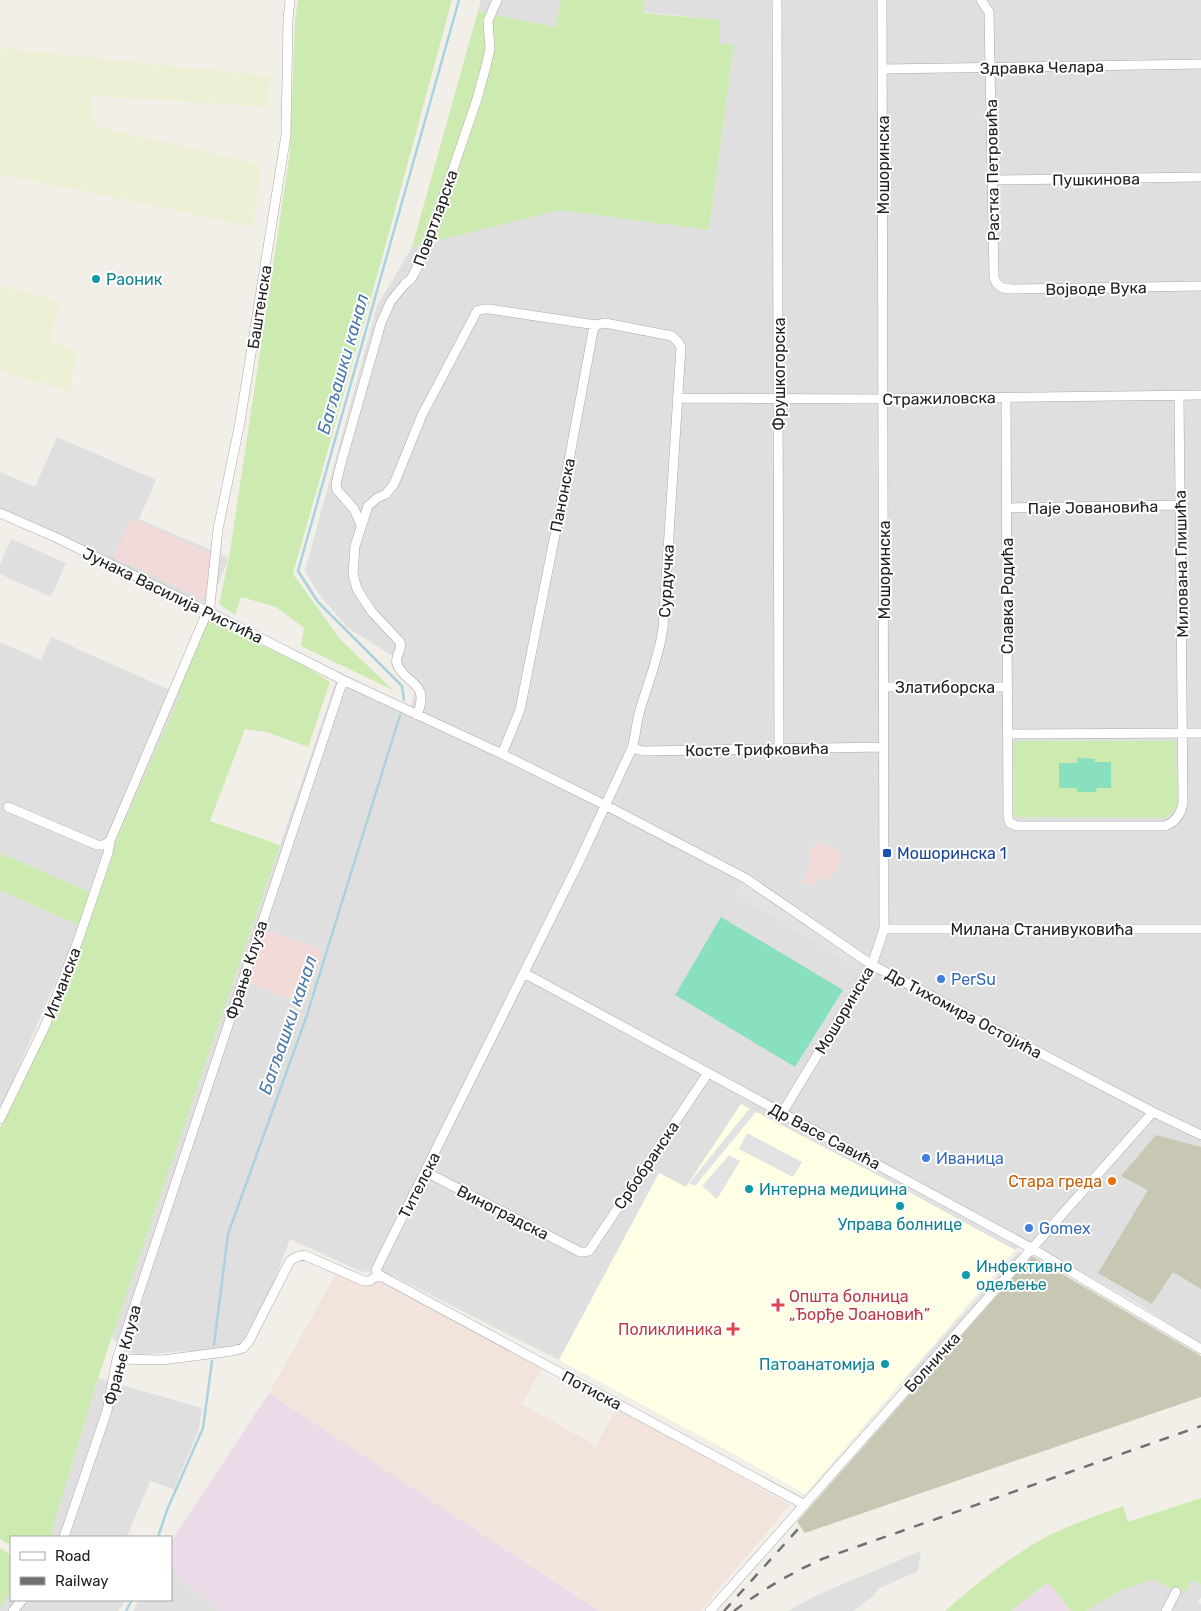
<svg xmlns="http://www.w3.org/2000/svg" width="1201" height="1611" font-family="Rubik,sans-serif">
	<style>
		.residential { fill: #e0dfdf }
		.commercial { fill: #f2dad9 }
		.industrial { fill: #ebdbe8 }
		.education { fill: #ffffe5 }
		.military { fill: #f3e3dd }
		.construction { fill: #c7c7b4 }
		.farmland { fill: #eef0d5 }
		.grass { fill: #cdebb0 }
		.pitch { fill: #88e0be }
		.parking { fill: #e2e2e2 }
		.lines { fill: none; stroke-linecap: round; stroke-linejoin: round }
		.stream { stroke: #aad3df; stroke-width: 2.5 }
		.minor-casing { stroke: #a9a9a9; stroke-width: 10 }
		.minor { stroke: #fff; stroke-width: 9 }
		.rail { stroke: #707070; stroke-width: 2.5; stroke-dasharray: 10 10; stroke-linecap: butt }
		.culture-dot { fill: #0f9aa8; stroke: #fff; stroke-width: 2 }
		.transit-dot { fill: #1a4fb4; stroke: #fff; stroke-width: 2 }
		.shop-dot { fill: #3f7fe0; stroke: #fff; stroke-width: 2 }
		.food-dot { fill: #e8710a; stroke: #fff; stroke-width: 2 }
		.health-dot { fill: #e0444e; stroke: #fff; stroke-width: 2 }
		.labels { text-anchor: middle; stroke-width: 4; stroke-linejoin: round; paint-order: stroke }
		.street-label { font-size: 16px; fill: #222; stroke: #fff }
		.culture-label { font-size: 16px; fill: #0d838f; stroke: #fff; text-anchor: start }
		.transit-label { font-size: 16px; fill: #164399; stroke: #fff; text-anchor: start }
		.shop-label { font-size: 16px; fill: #366cbe; stroke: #fff; text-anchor: start }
		.food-label { font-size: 16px; fill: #c56008; stroke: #fff; text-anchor: end }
		.health-label { font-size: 16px; fill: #be3a42; stroke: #fff; text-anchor: start }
		.water-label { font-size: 18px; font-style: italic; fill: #4a7aab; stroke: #fff }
	</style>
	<rect width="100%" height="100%" fill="#f2efe9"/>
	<path class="residential" d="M481,0h80l-6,27 -77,-16z
		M643,0h558v1344l-69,-44 -108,-60 -9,10 -130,-71 -144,-75 -55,84 -27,-15 -100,187 -166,-84 -33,-5 -70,-32 -42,112h-62l-48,4 -13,-4 -13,-14 227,-665 72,35 4,-17 -11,-9 -13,-15 3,-9 -46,-29 -30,-35 -13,-22 72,-265 35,-59 92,-26 55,-11 150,20 25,-186h-14l-1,-24 -76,-8z
		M57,437l99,43 -17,39 90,39 -20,47 -209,-90v-43l35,15z
		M11,539l55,24 -15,34 -51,-23v-10z
		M51,637l130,58 -88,199 -93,-41v-211l41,18z
		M0,890l80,36 -80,184z
		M98,1378l104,30 -3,21 -25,60 -24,-8 -23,56h-77z
		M921,1551l-3,20 -40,18 -4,6 -21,16h-65l27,-15z
		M171,1570l49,41h-87l6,-11h32z
		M1153,1579l31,16 8,-15 9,5v12l-3,6 3,1v7h-115l33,-20z
		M11,1593v7h115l-8,11h-118v-3z"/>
	<path class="commercial" d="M131,518l80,36 -2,24 -5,22 -91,-43z
		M816,841l27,13 -14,28 -10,-5 -5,9 -12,-5 11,-22 -5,-3z
		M264,930l59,20 -18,53 -58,-19z"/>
	<path class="industrial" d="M269,1393l330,218h-379l-49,-41v-28z
		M1049,1581l22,30h-60z"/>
	<path class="education" d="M741,1104l144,75 130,71 -210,244 -82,-46 -164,-88 100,-187 27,14z"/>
	<path class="military" d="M336,1274l25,11h9l9,-5 163,88 -20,36 74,42 21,-39 173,98 -90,106h-101l-330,-218z"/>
	<path class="construction" d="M1156,1135l45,12v142l-28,-17 -21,32 -54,-31 50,-83 -27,-14z
		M1032,1256l169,100v41l-396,136 -8,-11z"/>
	<path class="farmland" d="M0,48l270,28 -2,31 -176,-11 1,29 168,40 -7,62 -254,-53z
		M0,285l60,16 -9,39 26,13 -6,39 -71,-21z"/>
	<path class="grass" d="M298,0h154l-70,258 -89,316 47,65 53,51 -92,-44 3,-18 -28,-21 -35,-10 -6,18 -16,-11 10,-46 61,-406 5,-132z
		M561,0h82v13l77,7v24h14l-25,186 -150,-20 -147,37 66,-236 77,16z
		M209,620l94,45 27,17 -22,65 -41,-15 -22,-3 -35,92 70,24 -182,533 -48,159h-39v9l-11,-7v-411l53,-110 30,-77 10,-47 87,-199 -4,-2z
		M1014,741h162l1,64 -3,6 -8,7 -150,-1 -2,-1z
		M0,853l89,39 -9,34 -80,-36z
		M1201,1498v87l-9,-5 -8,15 -31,-16 -34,12 -33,20h-15l-23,-29 -37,29h-66c31,-27 63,-53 99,-73 25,-13 52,-22 79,-32l5,16z
		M0,1548l11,7v38l-11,15z"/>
	<path class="pitch" d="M1077,758l18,1v3h16v26h-14l-1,4h-19v-4h-18v-25h18z
		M721,917l122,73 -48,77 -120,-72z"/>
	<path class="parking" d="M745,878l117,81 -5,10 -123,-76z
		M770,1106l100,54 -4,6 -99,-53z
		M750,1108l6,4 -61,74 -6,-3z
		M747,1133l55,29 -9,15 -54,-28z
		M729,1155l11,6 -23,38 -15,-13z
		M893,1173l122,66 -4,7 -122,-66z
		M1019,1251l6,6 -114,128 -7,-5z"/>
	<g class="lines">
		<path class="stream" d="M404,700l-2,-14 -84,-84 -20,-31 161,-571
			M214,1345l14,-111 78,-216 94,-303
			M158,1537l9,-27 36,-82 9,-67
			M126,1611l6,-11"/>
		<g class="minor-casing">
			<path id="minor" d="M777,0l2,749
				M981,0l8,12 5,265c3,11 9,12 20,12l187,-3
				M883,69l318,-5
				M992,180l209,-3
				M677,398l207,1 317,-4
				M1006,398l2,420 2,5 7,3h148c11,-4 16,-12 18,-23l-4,-407
				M1006,508l174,-3
				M0,513l55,24 152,74 136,69
				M361,525l-7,-16 -17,-19 -1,-6 4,-17 41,-144 10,-22 14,-17 6,-5 12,-22 54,-158 9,-33 4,-17 -2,-28 9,-21
				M883,687h124
				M1007,734l194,-1
				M632,748l11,3 240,-4
				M502,754l18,-44 37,-185 36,-194 3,-6
				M8,807l89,38h7l6,-4 100,-236 8,-76 22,-107 46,-287 2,-116 2,-19
				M884,929h317
				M524,973l509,276 168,100
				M782,1113l90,-148 12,-36 -2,-929
				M0,1119l46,-95 33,-86 29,-85 2,-12
				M426,1172l154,80h5l4,-1 119,-178
				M379,1275l426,230
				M117,1359l45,1 70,-9 11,-3 6,-7 41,-80 6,-4 8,-2 60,26h5l10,-6 -3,-5 202,-406 54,-116c4,-12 4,-25 8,-38 8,-27 19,-53 23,-82l18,-281 -3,-5 -6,-6 -67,-13 -9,2 -107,-16h-6l-6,2 -55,104 -28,69 -8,10 -9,4 -9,8 -13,40 -2,28 4,15 15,23 28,30c3,8 -6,14 -3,22 8,21 34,17 20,51
				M64,1537l43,-126 10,-52 226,-679 159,74 103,51 140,73 127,87 281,147 48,23
				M13,1611l9,-11
				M710,1611l443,-499
				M1166,1611l10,-19"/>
		</g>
		<use href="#minor" class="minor"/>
		<path class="rail" d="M724,1611l75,-83
			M734,1611c28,-21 57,-38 88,-52l379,-133"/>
	</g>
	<g class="culture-dot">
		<circle cx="96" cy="279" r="5"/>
		<circle cx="749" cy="1189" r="5"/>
		<circle cx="900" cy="1206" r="5"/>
		<circle cx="966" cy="1275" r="5"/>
		<circle cx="885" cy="1364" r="5"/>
	</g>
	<rect class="transit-dot" x="882" y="848" width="10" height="10" rx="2.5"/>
	<g class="shop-dot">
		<circle cx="941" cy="979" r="5"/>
		<circle cx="926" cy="1158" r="5"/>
		<circle cx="1029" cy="1228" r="5"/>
	</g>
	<circle class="food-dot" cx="1112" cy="1181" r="5"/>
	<g class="health-dot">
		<path d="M775.5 1297.5h5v5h5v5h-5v5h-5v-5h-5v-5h5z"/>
		<path d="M730.5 1321.5h5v5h5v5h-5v5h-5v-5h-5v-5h5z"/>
	</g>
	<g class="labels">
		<g class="street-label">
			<text transform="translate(1042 67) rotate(-1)" y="6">Здравка Челара</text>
			<text transform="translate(883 165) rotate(-90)" y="6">Мошоринска</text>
			<text transform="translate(992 170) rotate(-91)" y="6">Растка Петровића</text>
			<text transform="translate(1096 179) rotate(-1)" y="6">Пушкинова</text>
			<text transform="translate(435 218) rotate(-70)" y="6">Повртларска</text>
			<text transform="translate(1096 288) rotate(-1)" y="6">Војводе Вука</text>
			<text transform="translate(259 307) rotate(-81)" y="6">Баштенска</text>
			<text transform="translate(779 374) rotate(-90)" y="6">Фрушкогорска</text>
			<text transform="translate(939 398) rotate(-1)" y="6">Стражиловска</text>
			<text transform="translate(562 495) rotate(-79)" y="6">Панонска</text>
			<text transform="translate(1093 507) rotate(-1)" y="6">Паје Јовановића</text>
			<text transform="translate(1181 564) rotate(-91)" y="6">Милована Глишића</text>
			<text transform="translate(884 570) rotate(-90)" y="6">Мошоринска</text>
			<text transform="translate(666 581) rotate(-87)" y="6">Сурдучка</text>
			<text transform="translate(173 595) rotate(26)" y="6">Јунака Василија Ристића</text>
			<text transform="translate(1007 596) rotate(-90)" y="6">Славка Родића</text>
			<text x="945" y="693">Златиборска</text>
			<text transform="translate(757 749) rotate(-1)" y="6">Косте Трифковића</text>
			<text x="1042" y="935">Милана Станивуковића</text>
			<text transform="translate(246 970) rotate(-72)" y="6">Фрање Клуза</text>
			<text transform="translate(62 983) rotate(-69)" y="6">Игманска</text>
			<text transform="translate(844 1010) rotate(-59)" y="6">Мошоринска</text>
			<text transform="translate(964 1013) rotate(28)" y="6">Др Тихомира Остојића</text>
			<text transform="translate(825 1136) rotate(28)" y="6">Др Васе Савића</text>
			<text transform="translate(646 1165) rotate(-56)" y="6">Србобранска</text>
			<text transform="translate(419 1185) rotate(-63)" y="6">Тителска</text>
			<text transform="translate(503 1212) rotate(27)" y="6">Виноградска</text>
			<text transform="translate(122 1355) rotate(-75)" y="6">Фрање Клуза</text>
			<text transform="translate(932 1362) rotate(-48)" y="6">Болничка</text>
			<text transform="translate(592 1390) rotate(28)" y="6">Потиска</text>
		</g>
		<g class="culture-label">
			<text x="106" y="285">Раоник</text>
			<text x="759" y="1195">Интерна медицина</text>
			<text x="900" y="1230" text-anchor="middle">Управа болнице</text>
			<text x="976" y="1272">Инфективно<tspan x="976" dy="18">одељење</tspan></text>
			<text x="875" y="1370" text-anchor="end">Патоанатомија</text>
		</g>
		<g class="transit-label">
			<text x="897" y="859">Мошоринска 1</text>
		</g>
		<g class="shop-label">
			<text x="951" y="985">PerSu</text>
			<text x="936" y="1164">Иваница</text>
			<text x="1039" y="1234">Gomex</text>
		</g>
		<g class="food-label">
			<text x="1102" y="1187">Стара греда</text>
		</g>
		<g class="health-label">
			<text x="789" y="1302">Општа болница<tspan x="789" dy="18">„Ђорђе Јоановић”</tspan></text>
			<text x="722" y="1335" text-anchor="end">Поликлиника</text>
		</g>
		<g class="water-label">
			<text transform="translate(343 364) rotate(-74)" y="6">Багљашки канал</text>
			<text transform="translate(288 1025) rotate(-71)" y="6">Багљашки канал</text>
		</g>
	</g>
	<rect x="10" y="1536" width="162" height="65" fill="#ffffff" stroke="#a7a7a7"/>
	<rect x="20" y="1552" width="25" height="8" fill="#ffffff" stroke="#a7a7a7"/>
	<text x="55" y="1561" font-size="15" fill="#222222">Road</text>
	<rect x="20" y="1577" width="25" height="8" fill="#707070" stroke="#a7a7a7"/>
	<text x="55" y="1586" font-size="15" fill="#222222">Railway</text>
</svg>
